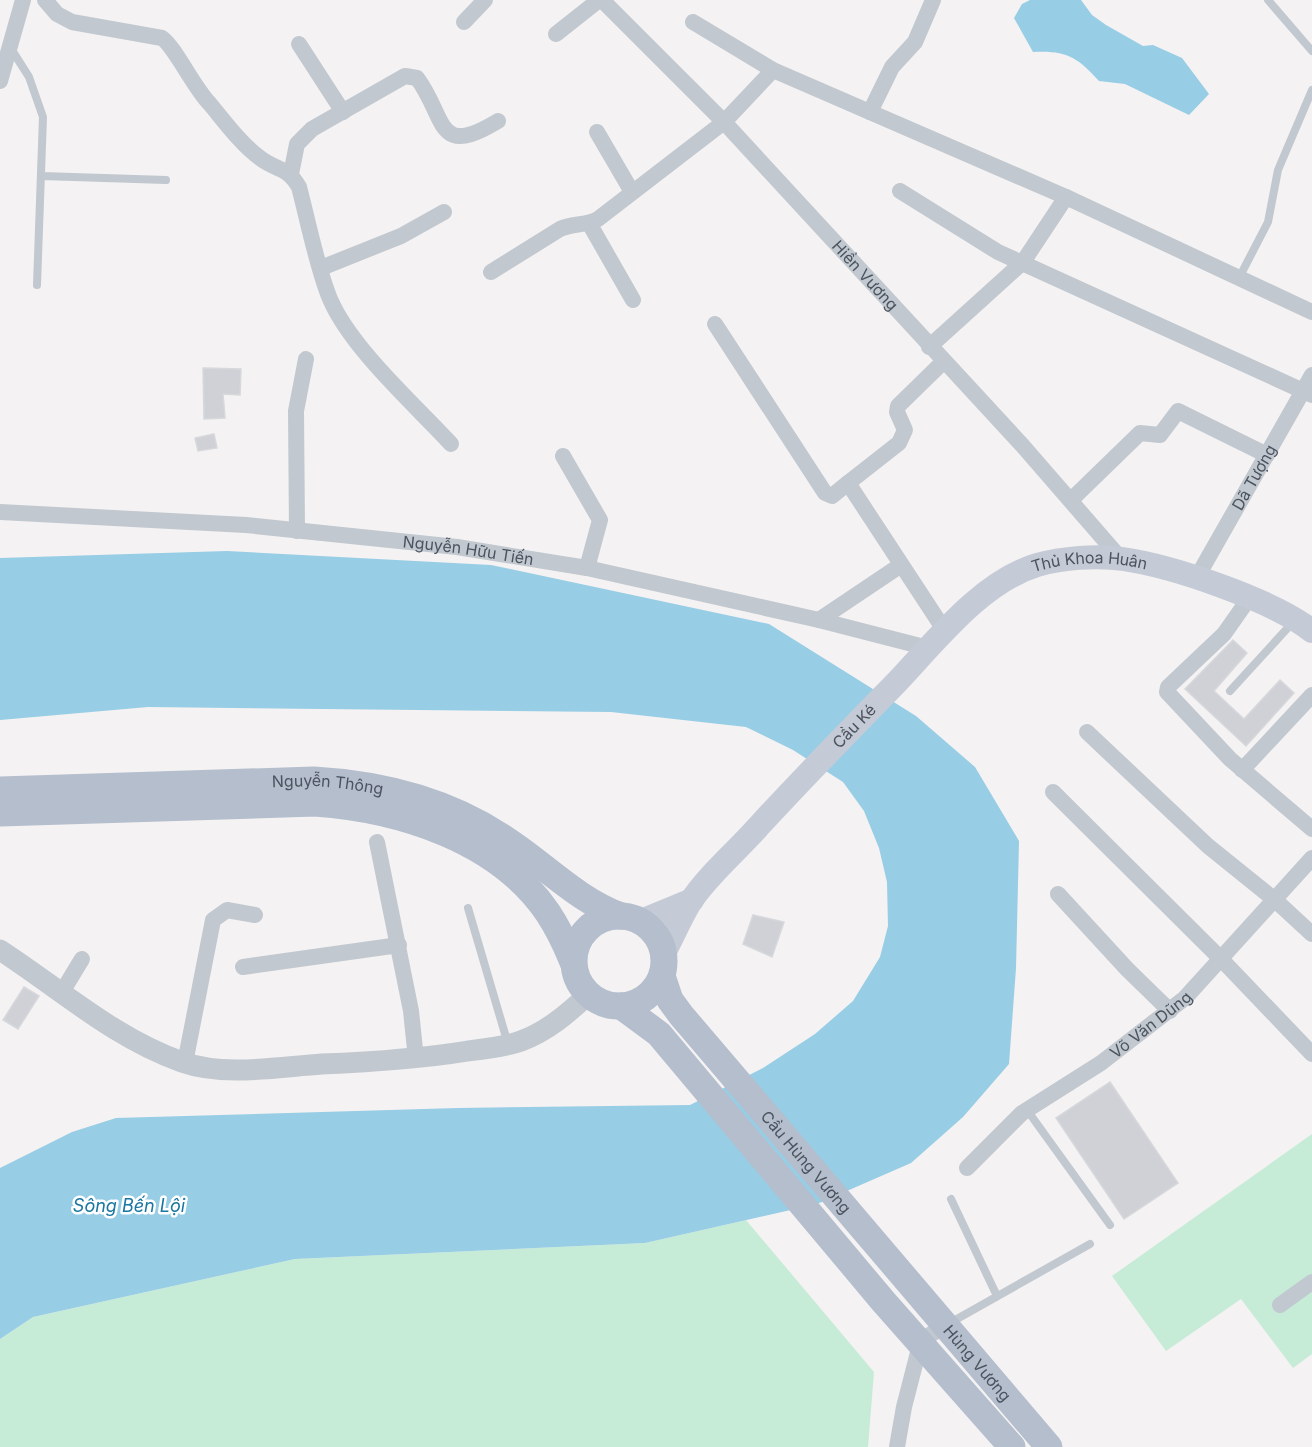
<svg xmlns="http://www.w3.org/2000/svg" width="1312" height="1447" font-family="Inter,sans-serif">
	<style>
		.green { fill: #c6ecd8 }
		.water { fill: #97cde5 }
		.building { fill: #cfd1d6; stroke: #d6d8dc; stroke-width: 1.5 }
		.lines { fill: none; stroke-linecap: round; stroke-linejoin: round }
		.service { stroke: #c1c8cf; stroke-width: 8 }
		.minor { stroke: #c1c8cf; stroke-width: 16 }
		.tertiary { stroke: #c1c8cf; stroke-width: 21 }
		.secondary { stroke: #c5cbd6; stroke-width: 24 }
		.primary { stroke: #b4becd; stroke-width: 27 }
		.labels { text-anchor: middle; stroke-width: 5; stroke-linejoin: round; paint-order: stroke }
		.street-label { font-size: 16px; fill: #4b535e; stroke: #fff }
		.water-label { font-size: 18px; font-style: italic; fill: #1a77a2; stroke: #fff }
	</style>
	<rect width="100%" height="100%" fill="#f4f2f2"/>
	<path class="green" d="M1312,1134v220l-19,14 -52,-69 -75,52 -54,-75z
		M746,1220l128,152 -6,75h-868v-108l33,-22 262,-58 350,-16z"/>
	<path class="water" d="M1030,0h51l11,15 14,10 37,21 10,-1 29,13 27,36 -20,21 -64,-31 -26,-3c-21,-24 -34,-31 -66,-29l-19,-34 8,-14z
		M227,551l264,14 278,59 147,92 59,51 44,74 -3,127 -7,96 -46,53 -52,46 -94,41 -172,39 -350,16 -262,58 -33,22v-171l72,-36 44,-14 342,-10 232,-3 73,-37 52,-34 38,-33 27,-44 8,-31 -1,-44 -8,-34 -15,-37 -21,-29 -50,-32 -47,-23 -135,-15 -463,-5 -148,13v-162z"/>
	<path class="building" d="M203,368l38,1 -1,26 -17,-1 2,24 -21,1z
		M214,434l3,14 -19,3 -3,-13z
		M1233,640l14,13 -33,38 30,28 36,-39 14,13 -48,53 -61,-57z
		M753,915l31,7 -12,35 -29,-13z
		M24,987l15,9 -21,33 -15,-9z
		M1110,1082l68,101 -54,36 -68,-101z"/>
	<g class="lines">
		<path class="service" d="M1268,0l44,51
			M10,47l19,30 14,40 -6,168
			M42,176l124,4
			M1239,278l29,-56 10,-52 34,-80
			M1230,691l64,-70
			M468,908l40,136
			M1027,1110l83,115
			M951,1199l46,97
			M948,1324l142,-80"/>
		<g class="minor">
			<path d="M45,0l12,14 15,8 90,16c13,9 32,50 48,66 15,18 31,40 50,54 17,13 27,8 39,29 9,34 18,81 31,112 21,49 84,105 121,145"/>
			<path id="s1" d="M602,0l122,122 298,323 99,114"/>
			<path d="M464,22l21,-22"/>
			<path d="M693,22l80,48 293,127 246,115"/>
			<path d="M556,34l43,-34"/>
			<path d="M299,44l44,68"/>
			<path d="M0,81l23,-81"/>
			<path d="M870,112l22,-45 23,-25 18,-42"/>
			<path d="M597,132l35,60"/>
			<path d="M291,174l6,-30 15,-15 93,-53 12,2c30,40 18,81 81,43"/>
			<path d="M900,191l98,61 314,143"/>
			<path d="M589,223l44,77"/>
			<path d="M321,268l80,-32 43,-24"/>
			<path d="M491,272l69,-43c13,-6 25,-3 38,-10l126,-97 49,-52"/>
			<path d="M715,324l110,169 7,3 16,-13 97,148"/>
			<path d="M929,347l94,-85 43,-65"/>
			<path d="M563,456l37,64 -13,48"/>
			<path d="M848,483l51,-40 6,-13 -8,-18 1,-6 45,-44"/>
			<path d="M1071,500l69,-67 20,2 18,-24 89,44"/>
			<path id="s2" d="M0,512l246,13 211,22 130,21 232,52 109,28"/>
			<path d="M297,531l-1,-120 10,-52"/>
			<path id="s3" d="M1196,579l116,-204"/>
			<path d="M1250,597l-26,37 -56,53 -1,5 63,67 82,70"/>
			<path d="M819,620l82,-55"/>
			<path d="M1087,732l121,114 67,54 37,34"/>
			<path d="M1242,770l70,-75"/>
			<path d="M1053,792l169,168 90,94"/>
			<path d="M377,842l34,169 5,48"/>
			<path d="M1058,894l69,75 43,42"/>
			<path d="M243,967l156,-22"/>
			<path d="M62,992l20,-33"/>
			<path d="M185,1063l28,-143 14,-10 28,5"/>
			<path id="s4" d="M967,1168l55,-55 79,-50 84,-65 127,-140"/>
			<path d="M1280,1305l32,-23"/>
			<path d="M897,1447l7,-40 17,-66 24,-16"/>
		</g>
		<path class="tertiary" d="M0,950c60,39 114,88 182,112 43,15 95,5 140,2 49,-2 97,-5 146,-13 17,-2 36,-4 53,-10 27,-10 47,-28 67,-46"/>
		<g class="secondary">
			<path d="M641,921l51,-21"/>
			<path id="s5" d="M664,953c9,-17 17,-36 27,-52 18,-27 46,-50 67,-74 45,-49 91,-96 138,-144 39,-41 85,-101 141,-118 25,-7 59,-10 86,-6 49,7 150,41 189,72"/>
		</g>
		<g class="primary">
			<path id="s6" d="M0,790l314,-10c69,4 139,22 197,63 37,25 67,57 110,73"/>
			<path d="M0,813l315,-10c84,6 183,36 233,110 10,15 18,32 25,49"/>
			<circle cx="619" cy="961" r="45"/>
			<path id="s7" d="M662,976l8,24 11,15 368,432"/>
			<path d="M621,1006l38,28 224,267 129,146"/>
		</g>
	</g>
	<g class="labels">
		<g class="street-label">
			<text dy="6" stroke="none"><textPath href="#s1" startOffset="381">Hiền Vương</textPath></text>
			<text dy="6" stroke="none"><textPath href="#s3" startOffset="117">Dã Tượng</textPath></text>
			<text dy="6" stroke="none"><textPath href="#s2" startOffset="470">Nguyễn Hữu Tiến</textPath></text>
			<text dy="6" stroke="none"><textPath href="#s5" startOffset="597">Thủ Khoa Huân</textPath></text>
			<text dy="6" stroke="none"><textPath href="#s5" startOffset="298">Cầu Ké</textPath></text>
			<text dy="6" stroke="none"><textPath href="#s6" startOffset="328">Nguyễn Thông</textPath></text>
			<text dy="6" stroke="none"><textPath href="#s4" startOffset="234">Võ Văn Dũng</textPath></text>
			<text dy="6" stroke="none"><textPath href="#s7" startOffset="237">Cầu Hùng Vương</textPath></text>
			<text dy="6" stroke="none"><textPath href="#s7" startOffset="501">Hùng Vương</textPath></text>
		</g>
		<g class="water-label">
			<text x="129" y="1212">Sông Bến Lội</text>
		</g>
	</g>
</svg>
